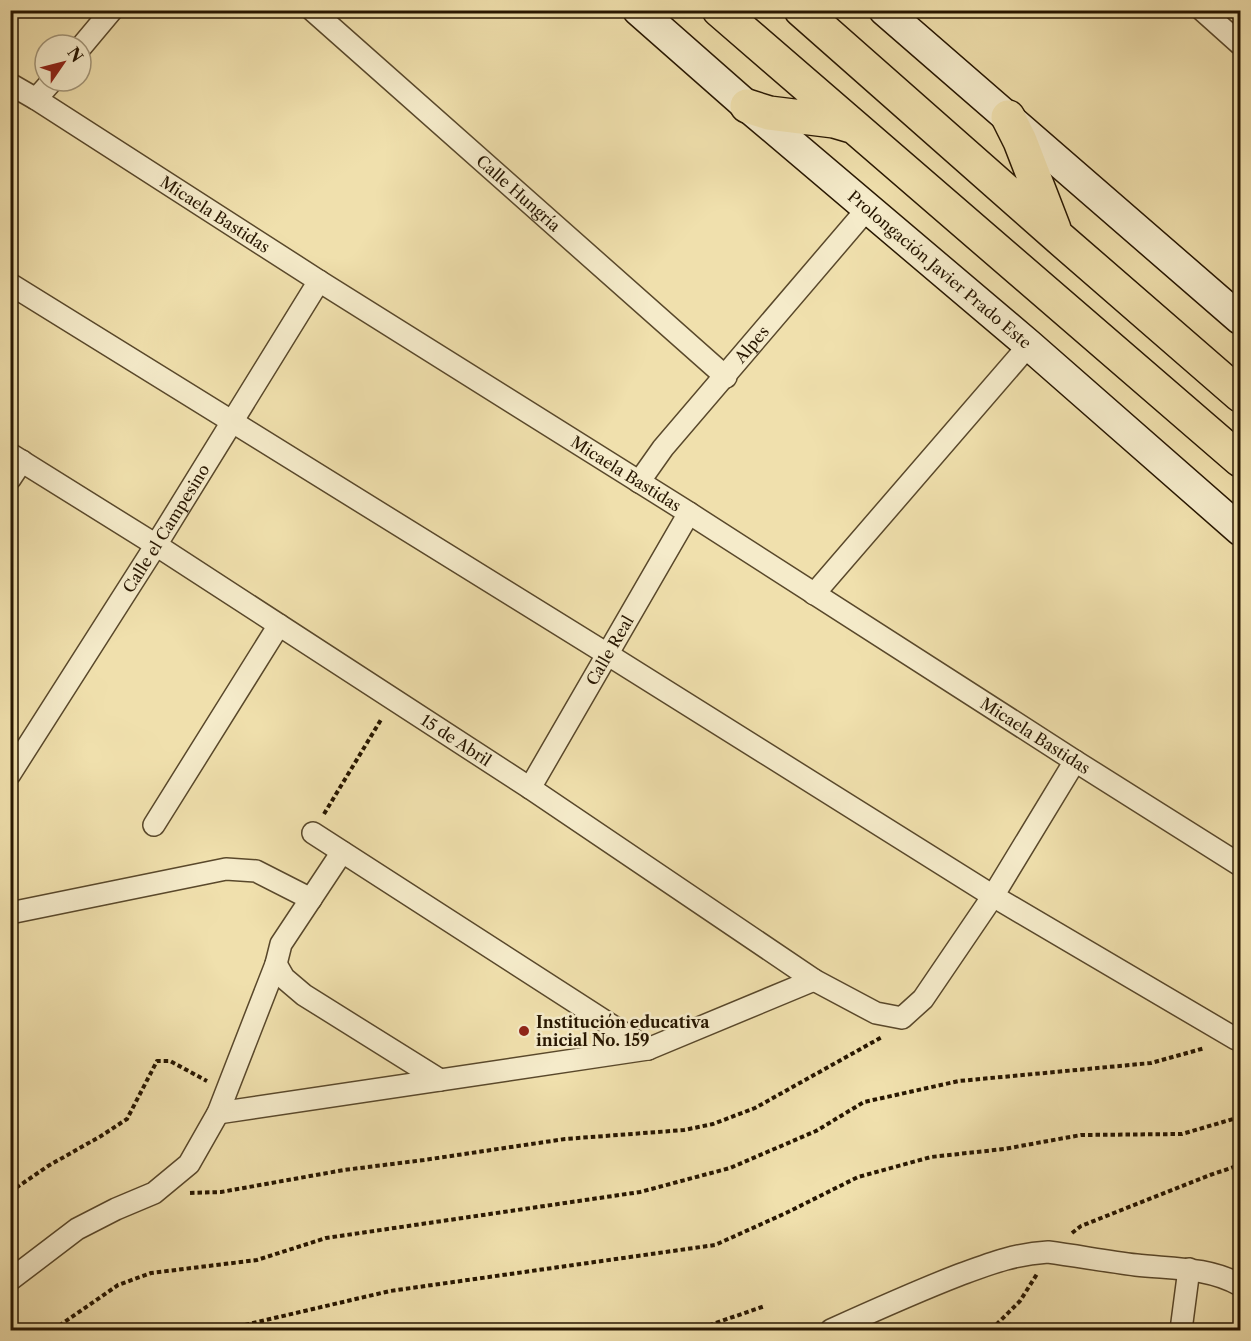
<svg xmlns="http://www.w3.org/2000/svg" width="1251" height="1341" font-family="'Libre Caslon Text',serif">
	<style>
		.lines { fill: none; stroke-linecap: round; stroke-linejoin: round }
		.street-casing { stroke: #59482b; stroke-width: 24 }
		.secondary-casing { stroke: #271600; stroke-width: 33 }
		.primary-casing { stroke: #271600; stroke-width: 36 }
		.path { stroke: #271600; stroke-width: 4; stroke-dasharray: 4.5 3; stroke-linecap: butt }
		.street { stroke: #f5ebca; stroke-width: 21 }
		.secondary { stroke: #f5ebca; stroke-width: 30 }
		.primary { stroke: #f0e0ad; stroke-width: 33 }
		.poi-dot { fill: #8f2418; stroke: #f5ebca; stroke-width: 2 }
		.labels { text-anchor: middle; stroke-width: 5; stroke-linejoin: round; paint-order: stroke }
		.street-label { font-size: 16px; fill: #271600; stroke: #f5ebca }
		.poi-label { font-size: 16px; font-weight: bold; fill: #271600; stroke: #f5ebca; text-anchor: start }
	</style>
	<rect width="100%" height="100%" fill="#f0e0ad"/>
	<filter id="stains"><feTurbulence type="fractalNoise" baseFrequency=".00333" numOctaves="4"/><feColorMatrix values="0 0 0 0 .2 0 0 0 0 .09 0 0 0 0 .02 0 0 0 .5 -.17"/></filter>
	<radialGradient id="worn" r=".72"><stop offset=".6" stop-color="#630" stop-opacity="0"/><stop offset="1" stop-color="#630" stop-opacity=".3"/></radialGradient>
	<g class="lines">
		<g class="street-casing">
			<g id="street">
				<path id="s1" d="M312,10l414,367"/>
				<path d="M1202,10l38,34"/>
				<path d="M81,47l31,-37"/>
				<path id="s2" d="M10,84l26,15 283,182 370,232 386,248 165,104"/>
				<path d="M36,99l16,-18"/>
				<path d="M10,284l597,370 386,242 243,143"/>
				<path id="s3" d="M10,454l146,91 374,243 284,192 62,33 26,5 21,-19 70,-103 82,-135"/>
				<path d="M10,479l12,-18"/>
				<path id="s4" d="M639,482l24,-34 205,-240"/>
				<path d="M814,594l215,-249"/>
				<path id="s5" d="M10,774l146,-229 163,-264"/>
				<path id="s6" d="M530,788l159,-275"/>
				<path d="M154,825l125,-200"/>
				<path d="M313,833l335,216"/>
				<path d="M10,913l216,-44 30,2 55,28"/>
				<path d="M276,964l8,14 20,17 136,85"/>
				<path d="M218,1113l430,-64 166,-69"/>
				<path d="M10,1280l67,-51 39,-20 38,-16 35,-29 29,-51 58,-149 5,-20 61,-92"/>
				<path d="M831,1330c42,-19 84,-38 128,-55 30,-11 55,-21 89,-23 29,4 58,9 88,13 36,4 72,2 104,20"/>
				<path d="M1181,1330l8,-61"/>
			</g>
		</g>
		<g class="secondary-casing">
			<g id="secondary">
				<path id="s7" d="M638,10l109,96 282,239 211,185"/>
				<path d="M884,10l356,309"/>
			</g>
		</g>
		<g class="primary-casing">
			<path id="primary" d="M719,10l521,450
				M801,10l256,226 183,159
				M747,106l22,7 65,8 17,5
				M1008,117l12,24 34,88"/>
		</g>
		<path class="path" d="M324,814l58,-96
			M10,1192l38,-26 53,-30 26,-17 30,-58h13l37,20
			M190,1193l31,-1 123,-22 80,-10 141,-21 119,-9 29,-6 42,-16 127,-71
			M1072,1233l9,-7 129,-51 30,-10
			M53,1330l65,-45 33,-12 106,-13 69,-22 314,-46 90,-24 86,-37 48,-29 95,-21 192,-18 54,-15
			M223,1330l167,-39 325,-46 71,-32 72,-36 73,-20 73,-8 77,-14 101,-1 58,-17
			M567,1330l131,-1 67,-23
			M991,1330l29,-29 17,-27"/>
		<use href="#street" class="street"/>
		<use href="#secondary" class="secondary"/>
		<use href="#primary" class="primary"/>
	</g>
	<circle class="poi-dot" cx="524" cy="1031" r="6"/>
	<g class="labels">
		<g class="street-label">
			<text dy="6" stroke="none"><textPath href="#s1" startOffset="276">Calle Hungría</textPath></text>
			<text dy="6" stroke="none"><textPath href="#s2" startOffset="243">Micaela Bastidas</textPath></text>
			<text dy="6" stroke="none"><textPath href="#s7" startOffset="398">Prolongación Javier Prado Este</textPath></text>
			<text dy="6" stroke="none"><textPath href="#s4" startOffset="178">Alpes</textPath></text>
			<text dy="6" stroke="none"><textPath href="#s2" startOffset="729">Micaela Bastidas</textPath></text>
			<text dy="6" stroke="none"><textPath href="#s5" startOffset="291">Calle el Campesino</textPath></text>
			<text dy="6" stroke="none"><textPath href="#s6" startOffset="159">Calle Real</textPath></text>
			<text dy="6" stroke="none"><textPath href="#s2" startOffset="1215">Micaela Bastidas</textPath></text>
			<text dy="6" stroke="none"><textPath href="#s3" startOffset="530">15 de Abril</textPath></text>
		</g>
		<g class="poi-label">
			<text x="536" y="1028">Institución educativa<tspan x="536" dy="18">inicial No. 159</tspan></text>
		</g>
	</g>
	<rect width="1251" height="1341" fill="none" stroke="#f0e0ad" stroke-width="36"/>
	<rect x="12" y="12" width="1227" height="1317" fill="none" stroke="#271600" stroke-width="3"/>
	<rect x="18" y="18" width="1215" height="1305" fill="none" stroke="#271600" stroke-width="1.5"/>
	<g transform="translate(63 63) rotate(55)"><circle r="28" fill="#f5ebca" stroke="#a39679" stroke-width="1.5"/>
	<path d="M0-4.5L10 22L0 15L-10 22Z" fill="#8f2418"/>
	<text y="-9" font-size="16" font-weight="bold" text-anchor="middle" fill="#271600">N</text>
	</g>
	<rect width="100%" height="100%" filter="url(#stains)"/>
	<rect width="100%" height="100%" fill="url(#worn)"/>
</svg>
